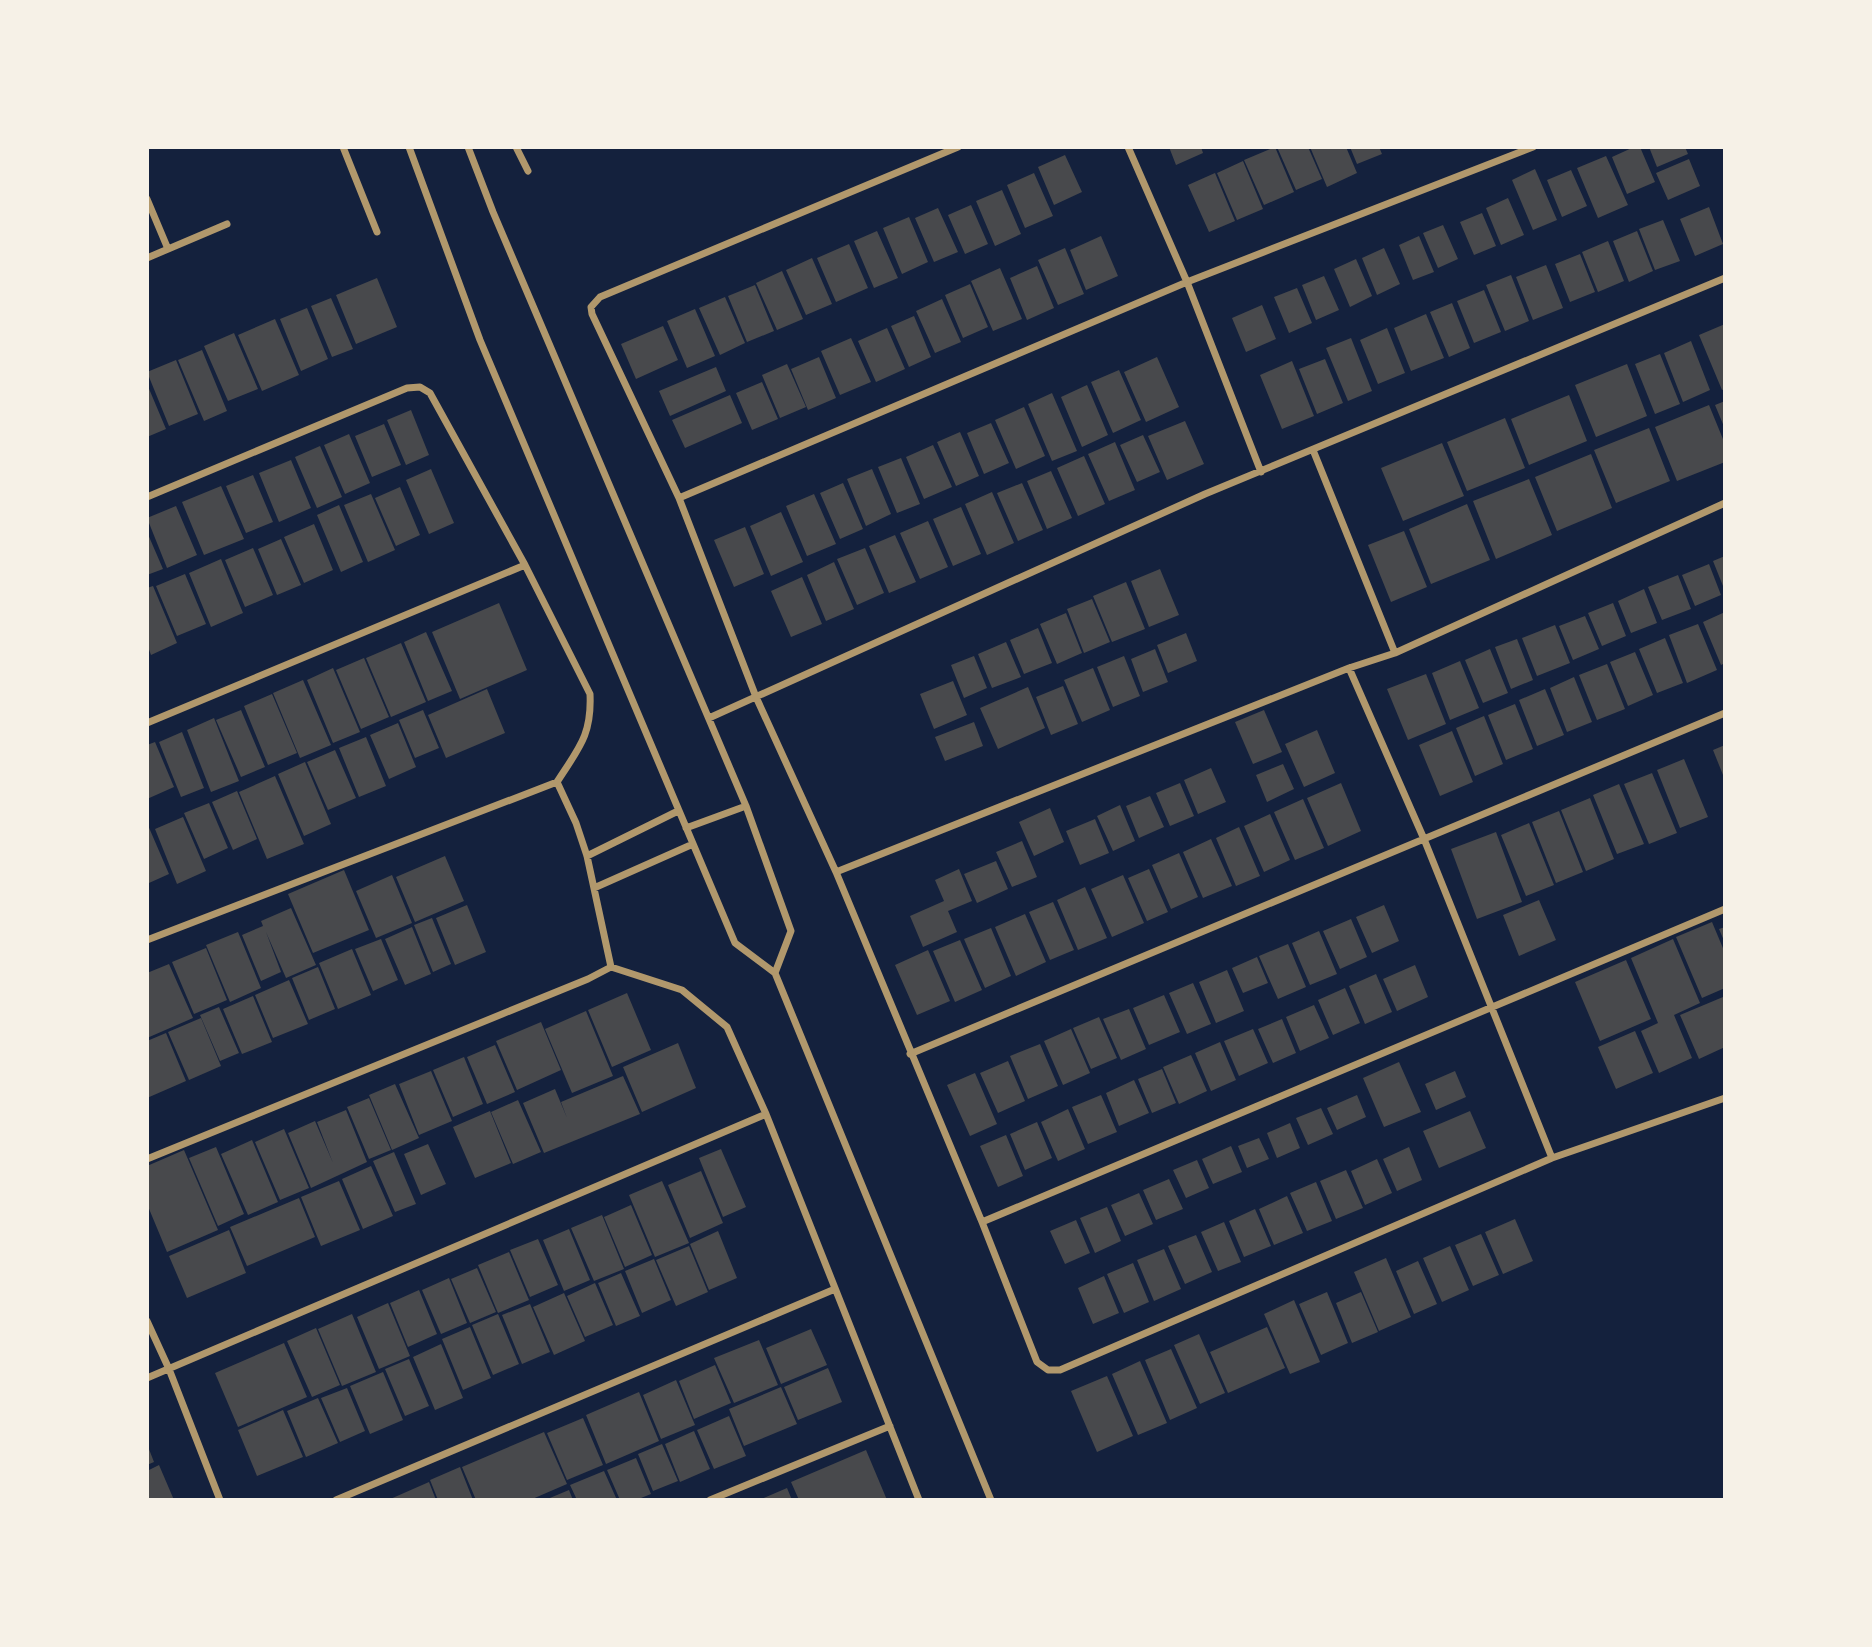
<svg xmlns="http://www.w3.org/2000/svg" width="1872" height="1647" font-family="Overpass,sans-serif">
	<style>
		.building { fill: #48494c }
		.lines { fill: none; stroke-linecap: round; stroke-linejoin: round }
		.minor { stroke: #b1986c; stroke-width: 7 }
	</style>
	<rect width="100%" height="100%" fill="#14213d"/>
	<path class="building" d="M1169,147h32l2,6 -27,12z
		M1275,147l19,45 -30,13 -20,-45z
		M1277,147h31l14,32 -26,11z
		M1310,147h36l11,26 -30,14z
		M1350,147h29l3,7 -25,10z
		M1634,147h6l15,35 -28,12 -15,-37z
		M1649,147h36l3,7 -31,13z
		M1065,155l17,37 -28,13 -16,-38z
		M1606,156l22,49 -30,13 -21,-50z
		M1689,159l11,27 -32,14 -12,-27z
		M1243,161l20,48 -26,11 -20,-47z
		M1535,169l22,51 -24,10 -21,-50z
		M1571,170l16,36 -25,11 -15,-37z
		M1034,173l19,43 -28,12 -18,-43z
		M1215,173l20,48 -26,11 -21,-47z
		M1002,190l19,44 -26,12 -19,-45z
		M1508,198l16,37 -23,10 -15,-37z
		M971,205l17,39 -23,10 -17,-39z
		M1709,207l14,37 -28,12 -15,-37z
		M938,208l20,44 -24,10 -19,-44z
		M1482,213l14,33 -22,9 -14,-33z
		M909,217l19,45 -26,12 -19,-46z
		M1663,220l17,41 -25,9 -16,-41z
		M1443,225l15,34 -20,9 -15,-35z
		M877,231l21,47 -24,10 -20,-47z
		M1637,231l16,40 -24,11 -16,-41z
		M1101,236l17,40 -32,14 -16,-40z
		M1419,236l15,36 -21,8 -14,-35z
		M1608,241l16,40 -26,11 -16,-40z
		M849,244l19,44 -32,14 -19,-44z
		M1065,248l19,46 -26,11 -20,-45z
		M1384,248l16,36 -23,11 -15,-37z
		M1580,254l15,38 -25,10 -15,-38z
		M812,258l20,46 -26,11 -20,-45z
		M1356,259l16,37 -22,11 -16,-38z
		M1546,265l17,43 -30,12 -17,-43z
		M1037,266l17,42 -27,12 -17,-42z
		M1000,268l22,51 -29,12 -22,-50z
		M782,271l21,48 -26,11 -21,-47z
		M1511,275l18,46 -24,10 -19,-46z
		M1324,276l15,34 -23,10 -14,-35z
		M377,278l20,49 -41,17 -20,-49z
		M970,284l18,43 -25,11 -18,-43z
		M755,285l19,46 -27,11 -19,-46z
		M1297,288l15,35 -23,10 -15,-36z
		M1484,290l17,42 -27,11 -17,-42z
		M725,297l20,46 -25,12 -21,-47z
		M331,298l22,51 -21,8 -21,-51z
		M942,299l19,43 -26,11 -19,-42z
		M1452,303l18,45 -21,9 -19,-45z
		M1262,305l14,34 -30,13 -14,-34z
		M307,308l21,51 -27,12 -21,-52z
		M695,309l20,47 -28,12 -20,-47z
		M1426,314l18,44 -33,13 -17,-43z
		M914,316l17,41 -22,10 -18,-41z
		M275,319l24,56 -37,16 -24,-56z
		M1725,324v65l-3,1 -23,-55z
		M663,326l15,34 -42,19 -15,-35z
		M887,328l18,41 -29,13 -18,-41z
		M1387,328l18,45 -27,11 -18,-44z
		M234,333l24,56 -30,12 -24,-55z
		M851,338l20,44 -31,13 -19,-44z
		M1351,338l21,53 -24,10 -22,-53z
		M1691,341l19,49 -27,12 -19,-49z
		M202,350l25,61 -23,10 -26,-61z
		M1660,354l20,50 -25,10 -20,-50z
		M819,357l17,41 -28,12 -17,-41z
		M1157,357l22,50 -33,15 -22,-50z
		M1325,359l18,44 -26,11 -18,-45z
		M176,360l22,54 -29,12 -22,-54z
		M1292,361l22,55 -32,13 -22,-54z
		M787,364l19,43 -26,11 -18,-43z
		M1627,364l20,52 -51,21 -21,-52z
		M716,367l10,24 -56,25 -11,-25z
		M1119,370l22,50 -28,13 -22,-51z
		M762,382l16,37 -26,11 -16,-37z
		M147,384l19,45 -19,8z
		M1087,385l21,50 -26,12 -21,-50z
		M1052,393l25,58 -25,10 -24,-57z
		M730,395l12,28 -57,25 -13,-28z
		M1569,395l18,46 -58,24 -18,-46z
		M1725,401v28l-10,-24z
		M1709,405l16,39v18l-48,19 -22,-54z
		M1024,407l21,49 -29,13 -21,-49z
		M411,410l18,45 -23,10 -19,-45z
		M1505,418l20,50 -58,23 -20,-49z
		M1185,421l19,43 -37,16 -19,-44z
		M991,423l18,40 -25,11 -17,-41z
		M384,424l17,41 -29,12 -17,-41z
		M1649,428l21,53 -54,22 -22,-53z
		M960,432l19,44 -23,10 -19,-44z
		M349,434l21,49 -25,11 -21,-49z
		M1143,435l17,37 -23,10 -17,-37z
		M1115,442l20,48 -26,11 -21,-47z
		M1442,443l22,53 -61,25 -22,-53z
		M933,445l19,42 -28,12 -18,-42z
		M320,446l22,51 -25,11 -22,-51z
		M1591,454l21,54 -55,23 -22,-54z
		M1084,456l21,48 -27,12 -21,-48z
		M901,458l19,46 -23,9 -19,-46z
		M291,460l20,48 -32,14 -20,-49z
		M431,469l23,54 -25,11 -23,-54z
		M872,469l19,45 -25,12 -19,-47z
		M1051,471l21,47 -25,11 -20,-48z
		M253,475l20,47 -27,11 -20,-47z
		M1529,479l23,56 -56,24 -23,-58z
		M843,483l20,46 -23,10 -20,-46z
		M1022,483l21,47 -25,11 -21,-48z
		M221,486l23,53 -40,16 -22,-53z
		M400,487l20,48 -24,11 -21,-48z
		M992,492l22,51 -27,12 -22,-51z
		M371,494l24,56 -27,12 -24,-57z
		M814,494l22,50 -29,12 -21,-50z
		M1467,504l23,56 -59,24 -22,-55z
		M339,505l24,57 -22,10 -24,-57z
		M176,506l21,49 -30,13 -20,-50z
		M961,507l20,47 -28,12 -20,-47z
		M781,512l22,50 -32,14 -21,-50z
		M928,521l20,46 -28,12 -20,-46z
		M314,524l19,46 -29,13 -20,-46z
		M745,527l19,47 -30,13 -20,-47z
		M1404,531l23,56 -36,15 -23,-57z
		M147,532l16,37 -16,6z
		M895,535l21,47 -27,11 -20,-47z
		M281,539l20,46 -24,10 -19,-46z
		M253,548l20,47 -28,12 -20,-47z
		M865,548l19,45 -27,12 -20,-46z
		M1725,556v35l-12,-30z
		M221,559l22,54 -32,14 -22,-54z
		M834,562l20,47 -28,12 -19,-46z
		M1709,564l12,31 -26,11 -13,-31z
		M1160,569l19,46 -30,12 -18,-46z
		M185,574l21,50 -29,12 -21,-50z
		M1678,575l13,34 -29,11 -14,-33z
		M802,577l20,47 -31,13 -20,-46z
		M1126,582l19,47 -33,13 -19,-46z
		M153,586l24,57 -26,12 -4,-11v-56z
		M1644,589l13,34 -26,10 -13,-32z
		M1092,599l18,43 -26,11 -17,-44z
		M499,603l28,67 -67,29 -28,-67z
		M1613,603l13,33 -24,10 -14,-33z
		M1725,612v51l-4,2 -18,-43z
		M1066,613l16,40 -25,11 -17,-40z
		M1585,616l14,33 -26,11 -14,-34z
		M1698,624l19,46 -30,13 -18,-48z
		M1555,625l15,38 -33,13 -15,-38z
		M1038,628l14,35 -28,11 -14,-34z
		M426,632l26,59 -24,10 -24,-59z
		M1186,633l11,28 -29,12 -11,-28z
		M1665,638l18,45 -26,10 -18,-44z
		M1517,639l16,41 -22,9 -16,-42z
		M1006,642l15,35 -29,11 -14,-34z
		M401,643l25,59 -35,15 -25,-59z
		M1155,649l13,33 -25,10 -12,-33z
		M1490,649l18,44 -25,10 -18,-43z
		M1635,652l18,43 -25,11 -18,-44z
		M974,656l13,32 -23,10 -13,-33z
		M1124,656l16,40 -27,11 -16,-40z
		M364,658l25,59 -28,12 -25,-59z
		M1460,661l19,47 -29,12 -18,-47z
		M1607,664l18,45 -28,11 -18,-45z
		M333,668l27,64 -27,11 -26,-63z
		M1093,668l17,42 -28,12 -18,-42z
		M1426,674l20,50 -38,16 -21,-51z
		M1574,677l18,45 -25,10 -17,-44z
		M303,680l28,65 -31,13 -27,-65z
		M953,681l14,34 -33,14 -14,-35z
		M1063,686l15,38 -27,11 -15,-38z
		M1028,687l17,41 -47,21 -18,-41z
		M487,689l18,44 -59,25 -18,-43z
		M1545,689l19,46 -27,11 -18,-46z
		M272,694l25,59 -29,12 -24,-59z
		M1515,704l18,45 -27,11 -18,-45z
		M241,710l24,57 -24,10 -25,-57z
		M423,710l16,38 -24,10 -16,-38z
		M1264,710l18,42 -29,12 -18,-42z
		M1484,716l19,48 -28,12 -19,-48z
		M214,718l25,63 -28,11 -24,-62z
		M974,722l9,24 -38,15 -10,-24z
		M398,723l18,44 -27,12 -19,-44z
		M1317,730l18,43 -31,14 -19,-43z
		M1452,731l21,51 -33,14 -21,-51z
		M182,732l22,56 -23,9 -22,-55z
		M366,737l20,49 -27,11 -20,-49z
		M155,742l19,45 -27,12v-54z
		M1725,745v35l-12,-30z
		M335,750l21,48 -28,12 -21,-48z
		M1684,759l24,58 -28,11 -23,-58z
		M305,762l26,62 -27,12 -26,-62z
		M1283,764l11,25 -27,13 -11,-27z
		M1211,768l15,34 -28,12 -14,-34z
		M1652,773l25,60 -28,11 -25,-60z
		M275,776l29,68 -37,15 -28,-67z
		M1180,783l14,33 -24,10 -14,-33z
		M1341,783l20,48 -33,15 -21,-48z
		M1619,784l25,60 -27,10 -24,-59z
		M237,791l20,48 -24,11 -21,-48z
		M1150,796l14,31 -25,11 -13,-32z
		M1590,798l24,61 -28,12 -25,-61z
		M1303,799l21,49 -29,12 -21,-48z
		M209,803l19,45 -24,11 -20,-46z
		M1120,805l15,36 -22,10 -16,-35z
		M1050,808l14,34 -30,14 -15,-34z
		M1559,811l24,61 -27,11 -24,-61z
		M1270,814l20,46 -26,12 -20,-46z
		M183,817l23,54 -29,13 -22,-55z
		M1095,819l14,34 -29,12 -14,-34z
		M147,823l22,51 -20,9 -2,-6z
		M1529,823l25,62 -28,11 -25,-61z
		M1239,827l21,49 -24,10 -20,-48z
		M1496,832l26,70 -45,17 -26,-70z
		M1211,839l21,47 -29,12 -20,-46z
		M1022,841l15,36 -25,10 -16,-35z
		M1179,853l19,44 -27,12 -19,-44z
		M445,856l19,45 -49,21 -19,-45z
		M996,861l12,28 -31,14 -13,-29z
		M959,869l13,32 -24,10 9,21 -34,15 -13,-31 34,-15 -9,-21z
		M1149,869l19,43 -21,9 -19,-43z
		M344,870l25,60 -56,23 -25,-59z
		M392,875l20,48 -36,15 -20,-47z
		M1123,875l21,48 -32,14 -21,-48z
		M1085,887l22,51 -29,12 -21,-50z
		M1539,900l17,40 -37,16 -16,-41z
		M1053,902l21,48 -24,10 -21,-48z
		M467,905l19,47 -31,13 -19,-47z
		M1384,905l15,36 -27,12 -16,-36z
		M291,908l25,57 -30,13 -20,-46 15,40 -20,9 -19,-46 21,-9 -2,-5z
		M1025,914l21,48 -30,14 -21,-49z
		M432,918l19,46 -18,8 -19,-47z
		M1351,919l16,38 -27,12 -17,-38z
		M1712,922l13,31v35l-23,10 -26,-61z
		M412,927l19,47 -26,11 -20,-46z
		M1725,927v16l-6,-14z
		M991,928l20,48 -26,12 -21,-49z
		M1319,931l18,43 -27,11 -18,-42z
		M238,932l23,56 -31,14 -24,-57z
		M381,939l17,41 -25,11 -18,-42z
		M1673,939l27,64 -26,12 18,43 -33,15 -18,-42 17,-8 -27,-65z
		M960,940l22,50 -27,12 -22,-51z
		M1288,944l18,43 -28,12 -19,-43z
		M206,948l21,52 -33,14 -22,-52z
		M352,949l19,46 -33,14 -19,-46z
		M928,950l22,51 -33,14 -22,-50z
		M1257,957l11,26 -25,10 -11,-25z
		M1626,960l25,59 -51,22 -25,-59z
		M169,964l24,54 -46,20v-65z
		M1415,965l13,32 -31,14 -14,-32z
		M318,967l17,42 -26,11 -17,-42z
		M1227,970l17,41 -28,12 -17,-41z
		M1376,974l16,38 -27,12 -16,-38z
		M289,980l19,44 -35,14 -18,-43z
		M1193,983l18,41 -24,10 -18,-41z
		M1345,988l15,35 -27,12 -15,-35z
		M627,993l24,57 -39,17 -24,-57z
		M1164,995l16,37 -31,13 -16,-37z
		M253,996l19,46 -30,12 -19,-45z
		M1723,997l2,6v44l-26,12 -19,-44z
		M1314,1005l15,33 -29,13 -14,-34z
		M219,1007l20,46 -19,8 -20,-46z
		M1129,1009l17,40 -25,11 -18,-41z
		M586,1011l27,65 -41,17 -27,-64z
		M1099,1017l18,41 -26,11 -18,-41z
		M201,1018l20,48 -32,14 -21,-48z
		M1282,1019l14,34 -23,10 -15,-34z
		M541,1022l20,48 -44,20 -21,-49z
		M1071,1029l19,44 -27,12 -19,-44z
		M1253,1029l15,34 -29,13 -15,-35z
		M1635,1031l18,42 -37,16 -18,-42z
		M166,1033l20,48 -39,17v-57z
		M1220,1042l16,38 -25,11 -16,-38z
		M678,1043l18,45 -54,24 -19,-45z
		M1040,1044l18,42 -30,13 -18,-43z
		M495,1045l20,47 -28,12 -20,-47z
		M1191,1055l16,36 -28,13 -16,-37z
		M464,1057l19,47 -30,13 -20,-47z
		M1008,1061l17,40 -27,12 -18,-40z
		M1399,1062l22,50 -37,15 -21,-49z
		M1162,1069l14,34 -24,10 -14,-34z
		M431,1071l21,50 -33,14 -20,-51z
		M1455,1071l11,26 -30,13 -11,-26z
		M975,1073l22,51 -27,12 -23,-51z
		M623,1076l17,38 -96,39 -21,-50 32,-14 12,29 -6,-16z
		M1134,1080l15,33 -30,13 -13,-33z
		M395,1084l24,54 -27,12 -23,-55z
		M1101,1095l16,37 -29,12 -16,-37z
		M1357,1095l9,22 -29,13 -10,-22z
		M369,1098l22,52 -22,9 -22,-52z
		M518,1100l23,52 -28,12 -22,-52z
		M1321,1108l12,26 -25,11 -12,-27z
		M1068,1109l17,40 -27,12 -17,-39z
		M346,1110l21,52 -56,26 -23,-55 27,-12 18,42 -16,-41z
		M490,1111l21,52 -36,15 -22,-51z
		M1470,1111l16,37 -47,20 -16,-37z
		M1037,1122l15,36 -27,12 -15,-36z
		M1290,1123l10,25 -23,10 -10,-25z
		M284,1129l25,59 -29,12 -25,-58z
		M1006,1135l17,41 -25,11 -18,-41z
		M1259,1138l10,21 -22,9 -9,-22z
		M252,1140l26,62 -30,13 -27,-61z
		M428,1144l18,40 -25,11 -17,-41z
		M1231,1146l11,26 -29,12 -11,-25z
		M216,1147l28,67 -26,12 -29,-68z
		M1409,1147l13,33 -25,11 -14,-32z
		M721,1149l25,58 -23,10 -24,-59z
		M184,1150l34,80 -51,22 -20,-48v-38z
		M394,1152l22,52 -21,8 -22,-51z
		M1377,1159l15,34 -27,12 -14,-34z
		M1197,1160l12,28 -23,10 -13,-28z
		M371,1166l22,50 -30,13 -21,-50z
		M1346,1170l17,38 -27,11 -16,-38z
		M701,1171l22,52 -33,15 -22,-53z
		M1169,1179l14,30 -27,11 -13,-30z
		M339,1181l21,49 -39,16 -20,-49z
		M662,1181l27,62 -34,14 -26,-62z
		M1316,1182l16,39 -25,10 -17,-38z
		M1139,1193l14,31 -28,12 -14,-31z
		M1287,1196l16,37 -29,12 -15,-36z
		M299,1198l16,39 -68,29 -17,-39z
		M631,1205l21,50 -27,12 -21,-50z
		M1107,1207l14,34 -26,12 -15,-35z
		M1255,1209l16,37 -27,11 -15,-36z
		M602,1215l22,54 -30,12 -23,-53z
		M1515,1219l18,42 -30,13 -18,-42z
		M1076,1220l14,33 -25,11 -15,-33z
		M1224,1222l17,40 -23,9 -17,-39z
		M569,1229l21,51 -26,11 -21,-51z
		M229,1230l17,43 -59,25 -18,-42z
		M718,1231l19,47 -28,12 -19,-46z
		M1481,1234l18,41 -26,11 -18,-41z
		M1196,1235l16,37 -27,12 -17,-38z
		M538,1239l20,46 -28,12 -20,-47z
		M689,1246l19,46 -32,14 -20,-46z
		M1450,1246l19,44 -27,12 -19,-44z
		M1164,1249l17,40 -27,12 -17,-41z
		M509,1252l20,48 -31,13 -20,-48z
		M1386,1258l25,59 -32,14 -25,-59z
		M654,1259l17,41 -29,13 -17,-42z
		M1418,1261l19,43 -23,10 -18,-43z
		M1133,1263l16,39 -25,11 -17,-39z
		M477,1268l19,44 -26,11 -19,-44z
		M621,1273l19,43 -24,10 -18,-43z
		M1104,1276l15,37 -26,11 -15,-36z
		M449,1278l18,45 -26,11 -19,-44z
		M595,1283l18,42 -28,12 -18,-41z
		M419,1290l18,44 -29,13 -18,-44z
		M1327,1292l21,51 -27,12 -22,-51z
		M1361,1292l17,40 -26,11 -16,-40z
		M564,1293l21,48 -31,14 -21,-48z
		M1294,1300l26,62 -30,12 -26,-60z
		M388,1303l22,53 -31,13 -22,-52z
		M530,1304l20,48 -28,12 -20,-49z
		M352,1314l24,58 -34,14 -24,-57z
		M498,1314l21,50 -26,11 -21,-50z
		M470,1327l21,51 -28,12 -21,-51z
		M1267,1327l18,41 -57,25 -18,-41z
		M316,1328l24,57 -28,12 -25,-56z
		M811,1329l16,36 -46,19 -15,-36z
		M1199,1334l26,59 -25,11 -26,-59z
		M759,1340l19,45 -44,18 -20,-45z
		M284,1343l23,54 -69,30 -23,-54z
		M441,1344l22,54 -28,12 -22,-53z
		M1171,1349l26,59 -27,12 -25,-60z
		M409,1359l20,47 -24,10 -20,-47z
		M1140,1361l27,62 -29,12 -26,-61z
		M715,1365l16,38 -37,16 -15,-38z
		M828,1368l14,34 -44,18 -14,-33z
		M383,1372l20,48 -33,14 -20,-48z
		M1107,1376l26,60 -36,16 -26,-61z
		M676,1380l19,45 -34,14 -18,-44z
		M781,1387l16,37 -53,22 -15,-37z
		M347,1388l18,43 -25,11 -19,-44z
		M639,1392l20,49 -53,23 -20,-49z
		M318,1398l20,45 -32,14 -19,-46z
		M283,1410l20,47 -46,19 -19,-46z
		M729,1416l17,40 -32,13 -17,-39z
		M583,1418l20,47 -36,15 -20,-47z
		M694,1431l16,38 -30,13 -15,-38z
		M544,1432l23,52 -37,16h-54l-14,-33z
		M147,1444l7,18 -7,3z
		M662,1444l16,37 -25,10 -15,-37z
		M866,1450l21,50h-88l-8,-18z
		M636,1458l15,36 -15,6h-16l-13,-30z
		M159,1465l15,35h-27v-29z
		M460,1467l13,33h-35l-8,-20z
		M604,1471l13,29h-40l-7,-15z
		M429,1482l7,18h-48z
		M787,1488l5,12h-33z
		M569,1490l4,10h-28z"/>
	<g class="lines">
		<path class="minor" d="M343,147l34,85
			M409,147l71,193 255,603 40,30 216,527
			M468,147l25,65 253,594 45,125 -16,42
			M516,147l12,24
			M958,147l-358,150 -9,10 1,7 87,184 77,199 80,175 146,350 55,140 11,8h12l492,-212 173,-60
			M1128,147l59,135 74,190
			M147,199l21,50
			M147,258l80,-34
			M1313,450l82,203
			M147,497l260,-109 13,-1 10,6 95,172 65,129c2,42 -12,55 -33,88l19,41 11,33 24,111 71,23 45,37 39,87 153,386
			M679,498l508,-216 346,-135
			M1349,668l75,171 128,319
			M709,718l496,-224 520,-216
			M147,723l378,-158
			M686,828l60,-22
			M587,856l91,-45
			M836,872l513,-204 46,-15 330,-150
			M594,888l99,-44
			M147,940l410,-158
			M910,1054l815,-341
			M147,1159l441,-180 23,-12
			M982,1222l743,-313
			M147,1321l22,48 51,131
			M147,1378l619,-264
			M336,1500l499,-211
			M710,1500l180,-74"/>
	</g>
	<rect width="1872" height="1647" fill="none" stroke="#f6f1e7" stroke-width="298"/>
</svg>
